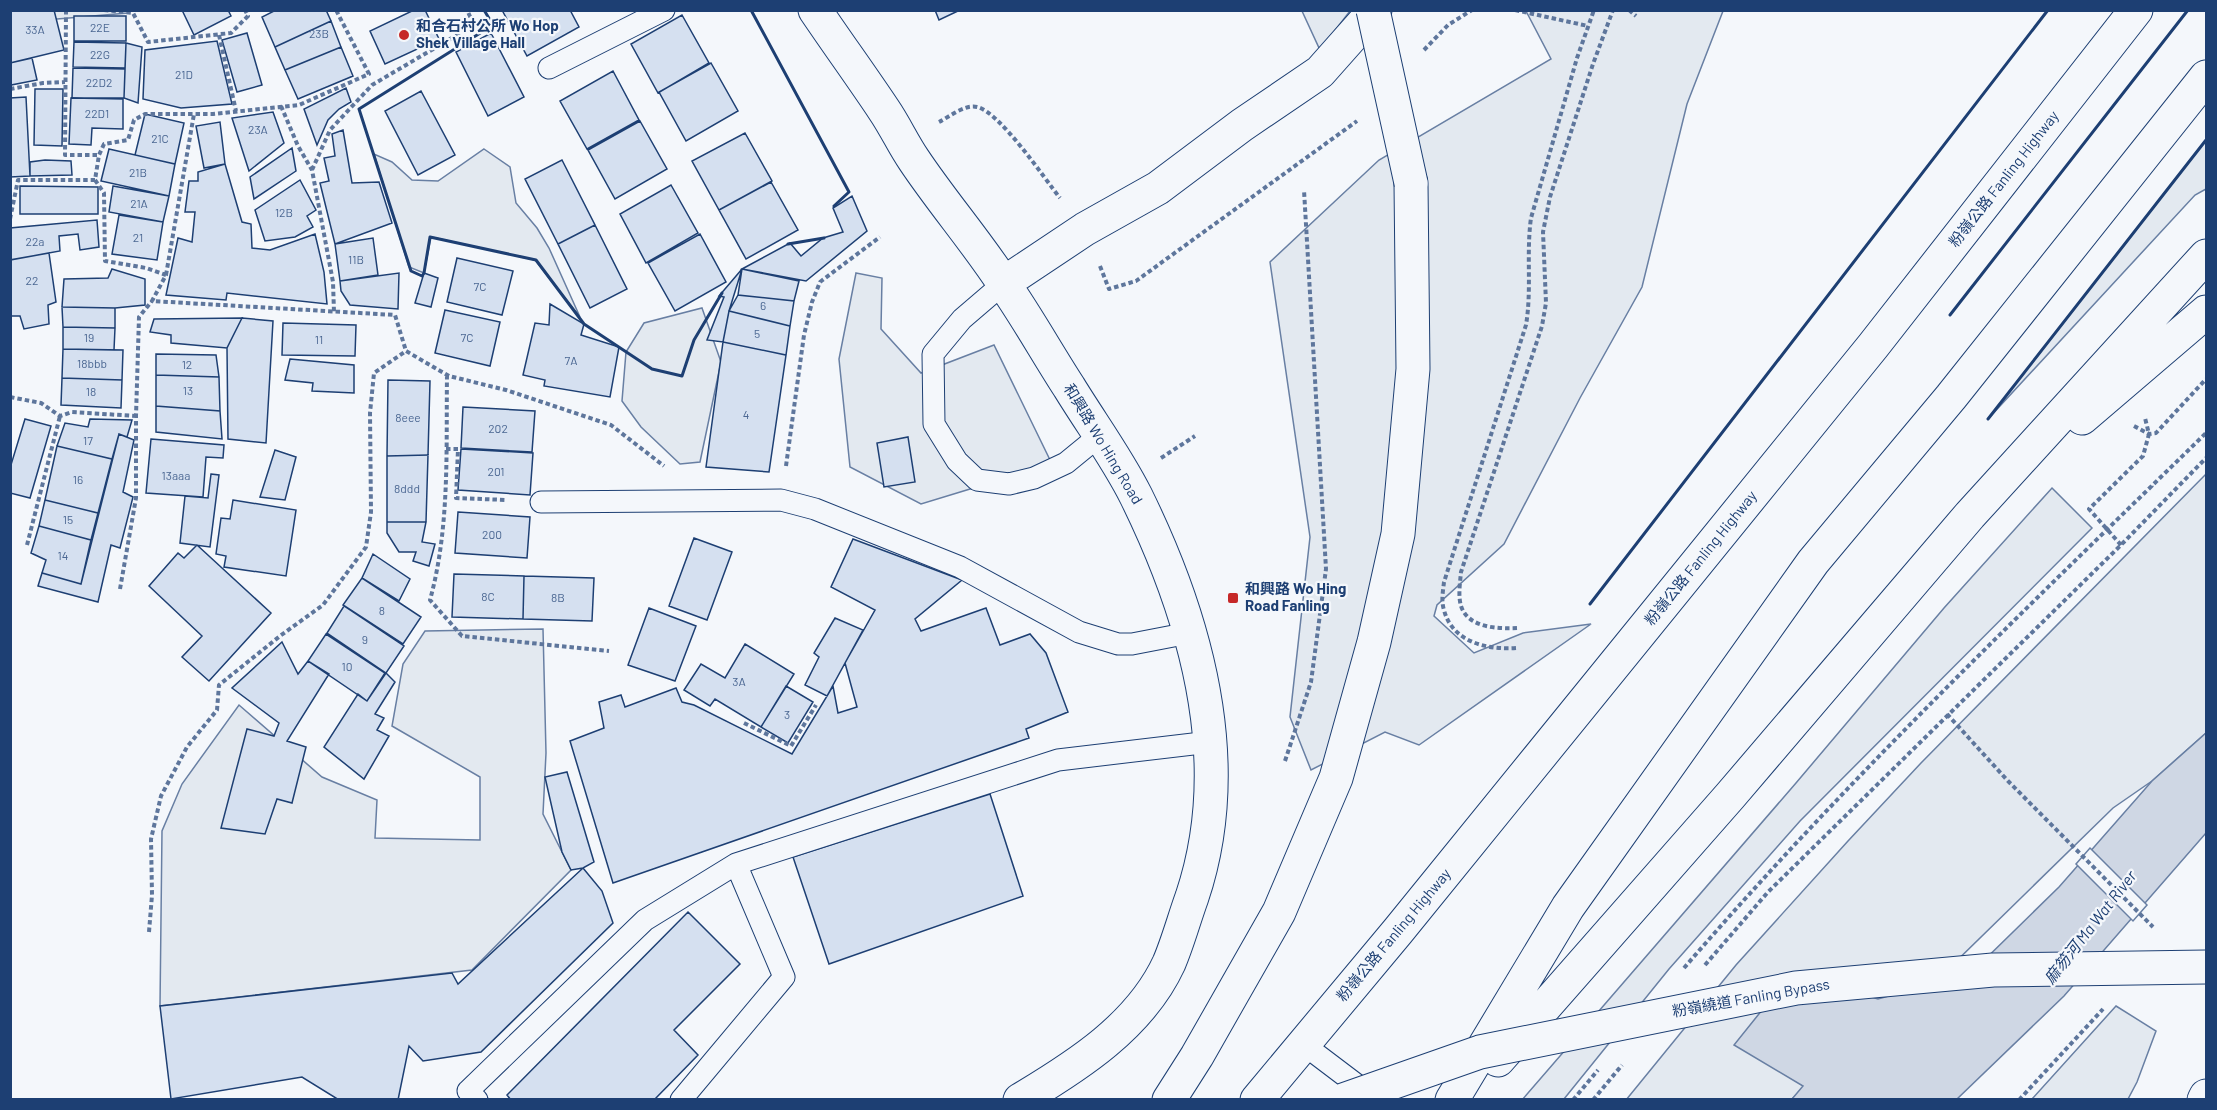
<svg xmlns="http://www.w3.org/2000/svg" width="2217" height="1110" font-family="Barlow,'Noto Sans TC',sans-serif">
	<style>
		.green { fill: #e3e9f0; stroke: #687fa3; stroke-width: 1.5 }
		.water { fill: #cfd7e4; stroke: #687fa3; stroke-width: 1.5 }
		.pier { fill: #f4f7fb; stroke: #687fa3; stroke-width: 1.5 }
		.building { fill: #d5e0f0; stroke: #1d3f73; stroke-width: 1.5 }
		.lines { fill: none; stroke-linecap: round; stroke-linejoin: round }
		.service-casing { stroke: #1d3f73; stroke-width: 23 }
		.minor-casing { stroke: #1d3f73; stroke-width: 35 }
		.secondary-casing { stroke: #1d3f73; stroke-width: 35 }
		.motorway-casing { stroke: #1d3f73; stroke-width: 35 }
		.path { stroke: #5e769c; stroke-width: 4; stroke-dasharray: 4.5 3; stroke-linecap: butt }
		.service { stroke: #f4f7fb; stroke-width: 21 }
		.minor { stroke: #f4f7fb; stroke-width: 33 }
		.secondary { stroke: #f4f7fb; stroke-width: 33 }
		.motorway { stroke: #f4f7fb; stroke-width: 33 }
		.motorway-bridge-casing { stroke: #1d3f73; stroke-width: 35; stroke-linecap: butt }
		.motorway-bridge { stroke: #f4f7fb; stroke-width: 33 }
		.wall { stroke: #1d3f73; stroke-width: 3 }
		.poi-dot { fill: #c62828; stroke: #f4f7fb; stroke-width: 2 }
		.labels { text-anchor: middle; stroke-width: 4.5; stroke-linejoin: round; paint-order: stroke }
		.number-label { font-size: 12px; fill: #4b6792 }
		.poi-label { font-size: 15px; font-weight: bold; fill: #1d3f73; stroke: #f4f7fb; text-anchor: start }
		.street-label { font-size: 15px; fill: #1d3f73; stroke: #f4f7fb }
		.water-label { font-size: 16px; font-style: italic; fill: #1d3f73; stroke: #f4f7fb }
	</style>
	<rect width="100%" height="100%" fill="#f4f7fb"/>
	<path class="green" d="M128,10v3l-71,6 -36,-8z
		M1302,11h48l-30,39z
		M1526,11h197l-36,93 -45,183 -62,111 -76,146 -67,61 -3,11 40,37 49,-20 68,-9 -172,121 -34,-13 -74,38 -21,-53 20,-180 -40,-275 109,-102 172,-101z
		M2206,140v49l-11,6 -207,224z
		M484,149l26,18 6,36 21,25 12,20 31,69 -45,-57 -104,-23 -7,36 -15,-6 -35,-113 18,8 20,18 26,1z
		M856,273l26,5 -1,51 40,44 73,-28 58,119 -131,40 -71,-37 -11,-108z
		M702,308l19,54 -21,100 -20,2 -39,-37 -19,-26 4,-49 18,-29z
		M2206,474v259l-54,48 -39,27 -174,170 -61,21 -87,-25 13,113 -12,12 -166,1 110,-135 112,-124 73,-78z
		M2052,488l40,40 -292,293 -131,148 -105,130 -42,1 274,-317 148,-175z
		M543,629l3,124 -3,61 28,56 -99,100 -312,36 2,-175 20,-47 57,-79 83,72 55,23 -2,38 105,2v-63l-88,-51 11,-62 22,-33z
		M2116,1006l40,25 -19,51 -9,17h-96z"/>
	<path class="water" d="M2206,733v100l-142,163 -107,103h-165l11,-13 -69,-41 57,-71 87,25 93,-26 88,-86 93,-106z"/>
	<path class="pier" d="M2090,848l57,57 -14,16 -57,-57z"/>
	<path class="building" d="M10,10h44l10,40 -54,13z
		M182,10h46l3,6 -37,19z
		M276,10h50l5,11 -56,26 -13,-30z
		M414,10h11l14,29 -54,25 -15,-33z
		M502,10h68l9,17 -52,29z
		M935,10h25l-21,10z
		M682,15l27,48 -51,30 -27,-49z
		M74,16h52v25h-52z
		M331,21l10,26 -56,23 -10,-23z
		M247,33l15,52 -25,7 -15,-52z
		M491,33l33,64 -36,19 -32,-64z
		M217,41l15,63 -51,4 -38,-9 2,-49z
		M74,42l52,1 -1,25 -52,-1z
		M126,43l16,4 -4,56 -14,-5z
		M341,47l12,29 -55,23 -13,-29z
		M32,58l5,22 -26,5 -1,-22z
		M711,63l27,48 -52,30 -27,-49z
		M73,68l52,1 -1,29h-52z
		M613,71l26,49 -52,29 -27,-48z
		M346,88l5,14 -12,7 -11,11 -11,25 -13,-36z
		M35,89h28l-1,57 -28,-1z
		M421,91l34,64 -37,20 -33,-64z
		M26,97l4,79 -20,1v-79z
		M71,98l52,1v30l-31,-1 -1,17 -22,-1z
		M273,112l11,31 -35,28 -17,-53z
		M145,114l39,9 -9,41 -40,-9z
		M640,121l27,48 -52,30 -27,-49z
		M220,122l5,42 -21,4 -8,-42z
		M343,130l9,53 27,-1 13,41 -57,21 -15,-61 9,-2 -5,-23 11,-2 -3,-22z
		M745,133l27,48 -53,29 -27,-49z
		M292,148l4,23 -42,28 -4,-22z
		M109,149l66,15 -6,32 -68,-15z
		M45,160l26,1 1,14 -42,1v-14z
		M562,160l33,65 -37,19 -33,-65z
		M225,164l17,58 9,2 1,24 18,2 45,-16 9,38 3,32 -100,-11 -1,7 -60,-5 12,-57 14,4 3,-30h-10l4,-31h9v-9z
		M300,180l16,30 -9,6 6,11 -18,10 -30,4 -10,-31z
		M771,182l27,48 -52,29 -27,-49z
		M671,185l27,48 -52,30 -26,-49z
		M20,186l78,1v27h-78z
		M113,186l56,10 -6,26 -54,-10z
		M852,196l15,35 -61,50 -64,-12 48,-26 11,13 22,-18 20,-6 -10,-24z
		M119,215l44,7 -6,38 -45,-6z
		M97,220l2,27 -19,3 -2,-16 -19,2 1,15 -50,9v-32z
		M595,225l32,64 -37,19 -32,-64z
		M700,234l26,48 -51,29 -27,-48z
		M373,238l5,37 -38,6 -5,-37z
		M49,253l7,49 -8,3 1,19 -25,5 -4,-13h-10v-56z
		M457,258l56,13 -11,44 -55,-13z
		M112,269l33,10v26l-30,3 -53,-1 2,-28 44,-1z
		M742,269l57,12 -5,20 -56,-6z
		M742,269l-13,42 -6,31 -16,-2 17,-43 -5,-1z
		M399,273l-1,36 -48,-4 -9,-14 -1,-10z
		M424,273l14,5 -7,29 -16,-4z
		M738,295l56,6 -4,25 -61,-15z
		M550,304l34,20 -3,11 38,12 -9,50 -66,-11 1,-6 -22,-5 12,-52 14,2z
		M62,307l53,1v20l-52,-1z
		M445,310l55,12 -10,44 -55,-13z
		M729,311l61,15 -4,29 -63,-13z
		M242,318l-15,30 -56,-5v-8l-21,-3 4,-13z
		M242,318l31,3 -7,122 -38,-4 -1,-91z
		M283,323l73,2 -1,31 -73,-1z
		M63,327l52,1 -1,22 -51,-1z
		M723,342l63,13 -17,117 -63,-5z
		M63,349l60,1 -1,30 -60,-2z
		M156,354l60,1 3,22 -63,-2z
		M290,359l64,6v28l-42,-2 1,-8 -28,-3z
		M156,375l63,2 1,34 -64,-5z
		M62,378l60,2 -1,28 -60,-3z
		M388,380l42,1 -2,74 -41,1z
		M156,406l64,5 2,28 -66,-7z
		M463,407l72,4 -3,41 -71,-4z
		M25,419l26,7 -21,72 -20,-5v-25z
		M90,419l42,1 -5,17 -8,-3 -7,25 -55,-13 8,-23 23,4z
		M119,434l15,6 -11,52 10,5 -13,51 -9,-3 -13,57 -60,-16 4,-13 39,11z
		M908,437l7,45 -31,5 -7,-44z
		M151,439l73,6 -1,13 -17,-1 -3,40 -57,-4z
		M57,446l55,13 -14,54 -53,-13z
		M461,449l72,4 -3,42 -72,-5z
		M275,450l21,7 -11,43 -25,-3z
		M428,455l-2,67h-39v-66z
		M211,474l8,1 -9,72 -30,-4 5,-47 23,2z
		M45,500l53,13 -7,27 -52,-14z
		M233,500l63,10 -10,66 -62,-9 2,-11 -10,-2 5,-36 9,1z
		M458,512l72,5 -3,41 -72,-5z
		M387,522h39l-4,20 13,2 -6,22 -16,-5 3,-9h-17l-12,-19z
		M39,526l52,14 -10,44 -39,-11 4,-13 -15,-7z
		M694,538l38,14 -25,68 -38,-14z
		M853,539l109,41 -47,39 6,12 65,-23 14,37 30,-11 16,19 22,59 -42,17 3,9 -416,145 -43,-142 34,-13 -5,-26 22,-7 4,12 51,-19 6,14 12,3 98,49 41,-68 5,27 19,-6 -12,-44 30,-53 -44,-23z
		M197,545l74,68 -62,68 -27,-24 20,-21 -53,-50 29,-33 6,5z
		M373,554l37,25 -11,22 -37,-23z
		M454,574l70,2 -1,43 -71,-2z
		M524,576l70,2 -2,43 -69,-2z
		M362,578l59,39 -18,27 -60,-39z
		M344,606l60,40 -18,27 -59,-40z
		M649,608l47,18 -21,55 -47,-16z
		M835,618l28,12 -36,66 -22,-11 14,-28 -5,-4z
		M326,634l59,39 -18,28 -59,-40z
		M282,642l16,32 10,-13 21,13 -42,67 19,6 -14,56 -15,-4 -12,35 -44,-6 26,-99 27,7 5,-13 -47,-35z
		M745,644l49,30 -33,53 -46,-28 -5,7 -26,-16 17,-26 24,14z
		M386,673l9,9 -20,32 9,4 -7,12 12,6 -25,43 -40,-32 34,-53 9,7z
		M786,686l27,16 -25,41 -27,-16z
		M567,772l27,90 -11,6 -12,2 -9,-18 -17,-75z
		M990,794l33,102 -194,68 -36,-107z
		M583,868l19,23 11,32 -132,129 -58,9 -14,-15 -11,54h-59l-37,-23 -131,22 -11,-93 292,-33 6,11z
		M688,912l52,52 -66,66 24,25 -44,45h-143l-4,-5z"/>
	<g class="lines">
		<g class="service-casing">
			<path id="service" d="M549,68l115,-58
				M1004,283l-42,36 -29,35 1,70 23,37 20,19 32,4 25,-6 32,-15 33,-27
				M541,502l240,-2 34,9 145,58 119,65 39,12h14l57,-11
				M1303,1044l70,53
				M477,1100l-9,-9 177,-171 91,-56 322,-104 152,-18
				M681,1100l103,-123 -48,-113"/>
		</g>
		<g class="minor-casing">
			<path id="minor" d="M2204,1100l2,-4"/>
		</g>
		<g class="secondary-casing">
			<path id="secondary" d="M815,10c23,34 47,67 69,100 11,16 19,34 30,50 28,42 62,81 90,124 23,33 43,69 65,103 22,36 48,71 67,109 60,122 101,267 56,401 -8,22 -14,45 -23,66 -29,63 -92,103 -149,137
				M1004,283l81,-54 73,-41 84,-63 78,-53 55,-62"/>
		</g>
		<g class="motorway-casing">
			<path id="motorway" d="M2082,418l124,-106
				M1498,1060l232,-264 240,-281 236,-259
				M1169,1100l28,-44 82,-144 57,-134 38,-136 24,-108 15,-165 -2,-186
				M1257,1100l141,-169 475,-585 263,-336
				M1452,1100l116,-193 245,-345 138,-165 255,-320"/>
		</g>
		<path class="path" d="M66,10l-1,145h34
			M104,10l29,3 15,29 83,-9 17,-17 -3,-6
			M1515,10l73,16
			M1629,10l7,6
			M219,35l17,76
			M1424,50l24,-25 24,-15
			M10,89l33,-6 22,-1
			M281,106l17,40 14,24 21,112 1,30
			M939,122c10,-5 26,-18 38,-15 23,5 67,71 83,91
			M312,170l18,-40 42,-45 102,-60 -7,-15
			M95,180l9,13 1,68 41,7 20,7 -14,26 243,14 11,36
			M10,219l8,-39h77l4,-25 5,-11 24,-4 6,-20 11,-6h68l86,-9 70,-31 -33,-64
			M1100,266l9,23 27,-8 221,-160
			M166,275l28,-161
			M447,375c-1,76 3,152 -17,225l32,36 147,15
			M10,397l31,6 19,13 12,-4 64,4
			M2134,426l15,8 7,-1 50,-54
			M446,449h12l-2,49 51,2
			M1161,458l34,-22
			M786,466l18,-131 8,-33 8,-20 60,-45
			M27,545l33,-129
			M2121,545l-32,-36 54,-53 6,-22 -4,-16
			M120,589l16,-91v-82l3,-99 13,-16
			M1517,628c-19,1 -49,0 -56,-22 -3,-10 -1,-23 0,-34l81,-246 4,-23 -3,-71 7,-35 43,-133 20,-54
			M1516,648c-29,2 -64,-6 -72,-38 -3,-9 -1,-19 0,-28l82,-257c6,-36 0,-71 5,-107l46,-160 17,-48
			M1947,714l61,67 145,146
			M744,723l47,23 25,-41
			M1285,761l26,-79 15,-113 -22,-379
			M149,932l3,-37 -1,-56 10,-43 26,-49 30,-37 2,-25 61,-49 43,-31 43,-58 5,-35 -1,-99 4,-40 32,-22 43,25 57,14 105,35 53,41
			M1705,965l63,-73 353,-347 85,-87
			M1684,968c163,-189 344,-361 522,-535
			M1573,1100l25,-30
			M1593,1100l29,-35
			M2019,1100l84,-91"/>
		<use href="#service" class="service"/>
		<use href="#minor" class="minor"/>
		<use href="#secondary" class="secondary"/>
		<use href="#motorway" class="motorway"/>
		<g class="motorway-bridge-casing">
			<path id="motorway-bridge" d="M1373,10l38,173
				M1343,1100l137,-48 316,-64 197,-18 213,-3"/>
		</g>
		<use href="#motorway-bridge" class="motorway-bridge"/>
		<path class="wall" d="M484,10l9,15 -134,84 52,162 11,5 2,-3 6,-36 106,23 48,64 68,45 30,7 12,-36 28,-47
			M751,10l98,182 -15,14
			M788,244l36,-6
			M1950,315l238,-305
			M1988,419l218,-279
			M1590,604l458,-594"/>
	</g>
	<g class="poi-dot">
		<circle cx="404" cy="35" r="6"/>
		<rect x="1227" y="592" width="12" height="12" rx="3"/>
	</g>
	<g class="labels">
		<g class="number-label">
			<text x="100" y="32">22E</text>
			<text x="35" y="34">33A</text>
			<text x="319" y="38">23B</text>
			<text x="100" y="59">22G</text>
			<text x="184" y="79">21D</text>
			<text x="99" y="87">22D2</text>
			<text x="97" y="118">22D1</text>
			<text x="258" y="134">23A</text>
			<text x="160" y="143">21C</text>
			<text x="138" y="177">21B</text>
			<text x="139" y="208">21A</text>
			<text x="284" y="217">12B</text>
			<text x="138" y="242">21</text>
			<text x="35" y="246">22a</text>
			<text x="356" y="264">11B</text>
			<text x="32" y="285">22</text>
			<text x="480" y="291">7C</text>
			<text x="763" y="310">6</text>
			<text x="757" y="338">5</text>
			<text x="89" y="342">19</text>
			<text x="467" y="342">7C</text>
			<text x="319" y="344">11</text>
			<text x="571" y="365">7A</text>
			<text x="92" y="368">18bbb</text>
			<text x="187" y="369">12</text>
			<text x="188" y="395">13</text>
			<text x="91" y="396">18</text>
			<text x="746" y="419">4</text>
			<text x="408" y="422">8eee</text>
			<text x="498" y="433">202</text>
			<text x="88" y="445">17</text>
			<text x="496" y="476">201</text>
			<text x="176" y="480">13aaa</text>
			<text x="78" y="484">16</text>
			<text x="407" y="493">8ddd</text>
			<text x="68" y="524">15</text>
			<text x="492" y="539">200</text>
			<text x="63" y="560">14</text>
			<text x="488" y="601">8C</text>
			<text x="558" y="602">8B</text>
			<text x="382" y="615">8</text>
			<text x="365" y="644">9</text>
			<text x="347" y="671">10</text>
			<text x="739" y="686">3A</text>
			<text x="787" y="719">3</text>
		</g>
		<g class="poi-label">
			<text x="416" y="31">和合石村公所 Wo Hop<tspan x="416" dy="17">Shek Village Hall</tspan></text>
			<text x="1245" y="594">和興路 Wo Hing<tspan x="1245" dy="17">Road Fanling</tspan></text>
		</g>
		<g class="street-label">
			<text transform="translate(2004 179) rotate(-52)" y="5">粉嶺公路 Fanling Highway</text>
			<text transform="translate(1103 444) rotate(59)" y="5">和興路 Wo Hing Road</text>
			<text transform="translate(1701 558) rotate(-51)" y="5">粉嶺公路 Fanling Highway</text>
			<text transform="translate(1394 935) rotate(-50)" y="5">粉嶺公路 Fanling Highway</text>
			<text transform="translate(1751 998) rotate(-10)" y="5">粉嶺繞道 Fanling Bypass</text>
		</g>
		<g class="water-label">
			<text transform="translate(2090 927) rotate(-52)" y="6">麻笏河 Ma Wat River</text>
		</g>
	</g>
	<rect width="2217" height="1110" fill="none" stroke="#1d3f73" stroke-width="24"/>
</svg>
